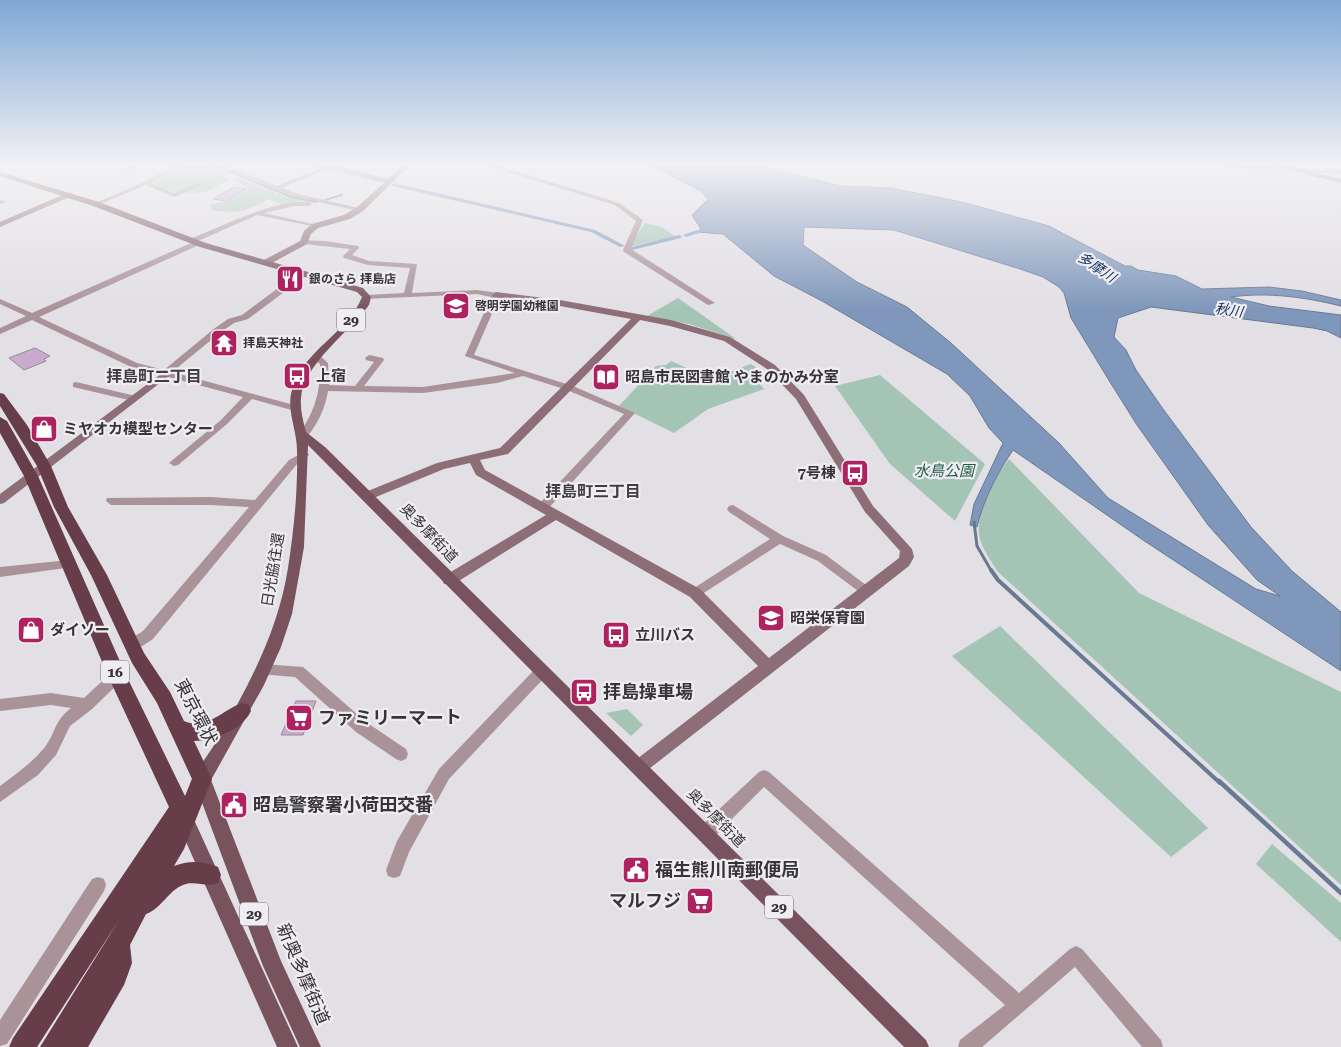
<svg xmlns="http://www.w3.org/2000/svg" width="1341" height="1047" font-family="'Roboto Serif','Noto Sans JP',serif">
	<style>
		.green { fill: #a4c5b5 }
		.water { fill: #7f97bb; stroke: #697993; fill-rule: evenodd }
		.lines { fill: none; stroke-linecap: round; stroke-linejoin: round }
		.stream-far3 { stroke: #697993; stroke-width: 2 }
		.stream-far2 { stroke: #697993; stroke-width: 3 }
		.stream-far1 { stroke: #697993; stroke-width: 4 }
		.stream { stroke: #697993; stroke-width: 4.5 }
		.canal { fill: #7f97bb; fill-rule: evenodd }
		.building { fill: #caabcf; stroke: #8f8c90 }
		.street { fill: #a99399; fill-rule: evenodd }
		.secondary { fill: #8d6e76; fill-rule: evenodd }
		.primary { fill: #78535e; fill-rule: evenodd }
		.highway { fill: #663d49; fill-rule: evenodd }
		.labels { text-anchor: middle; stroke-width: 4.5; stroke-linejoin: round; paint-order: stroke }
		.far-poi-label { font-size: 12px; font-weight: bold; fill: #363436; stroke: #efedf2; text-anchor: start }
		.far-water-label { font-size: 14px; font-style: italic; fill: #133361; stroke: #efedf2 }
		.shield { fill: #efedf2; stroke: #6e6c6e; stroke-width: 1 }
		.shield-label { font-size: 14px; font-weight: bold; fill: #363436 }
		.poi-label { font-size: 15px; font-weight: bold; fill: #363436; stroke: #efedf2; text-anchor: start }
		.park-label { font-size: 15px; font-style: italic; fill: #1e5a43; stroke: #efedf2 }
		.street-label { font-size: 15px; fill: #363436; stroke: #efedf2 }
		.neighbourhood-label { font-size: 16px; font-weight: bold; fill: #403e42; stroke: #efedf2 }
		.near-poi-label { font-size: 18px; font-weight: bold; fill: #363436; stroke: #efedf2; text-anchor: start }
		.near-street-label { font-size: 18px; fill: #363436; stroke: #efedf2 }
	</style>
	<rect width="100%" height="100%" fill="#e2dfe5"/>
	<path class="green" d="M194,163l38,10 -9,4 7,2c-9,4 -21,13 -30,14 -16,2 -33,-2 -47,-10l22,-13z
		M238,177l48,20 23,5 -28,2 -13,-5c-22,13 -31,15 -56,11l-1,-6 14,-2 25,-13 -16,-8z
		M645,223l17,4 14,10 -45,10v-4z
		M678,298l58,41 -47,-15 -42,-8z
		M671,361l43,19 7,-5 30,-11 17,12 -11,5 7,8 -56,20 -34,24 -55,-27 37,-40 10,-1z
		M880,375l105,89 -30,57 -65,-57 -55,-78z
		M1009,459l130,134 202,99v193l-344,-314c-6,-11 -16,-23 -18,-36 -3,-26 15,-56 30,-76z
		M1000,626l208,202 -37,29 -219,-201z
		M627,709l16,16 -12,11 -25,-23z
		M1272,844l69,59v39l-85,-78z"/>
	<path class="water" d="M646,163h100l95,23 50,2 71,14 87,24 76,40h6l7,4 38,6 26,13 67,-2 33,4 39,9v6c-37,-9 -73,-14 -110,-9l38,9 72,9v23l-14,-7 -14,-3 -162,-21 -33,11 -4,19 12,13 10,20 27,39 88,118 41,44 49,41v59l-198,-131 -130,-90c-16,24 -29,48 -36,77l-7,-2 4,-21 29,-61 -14,-15 -19,-32 -23,-22 -125,-73 -48,-25 -51,-42 -26,-2 4,-3 -9,-14 16,-16 -7,-8zM804,227l90,3 126,39 23,8 16,10 5,6 7,25 39,64 27,43 71,100 49,55 23,16 -24,-7 -148,-91 -49,-55 -108,-100 -44,-36 -50,-25 -54,-37z"/>
	<g class="lines">
		<path class="stream-far3" d="M209,163l82,34 25,5
			M325,200l17,-5"/>
		<path class="stream-far2" d="M974,522l3,24 15,26"/>
		<path class="stream-far1" d="M991,570l7,10 222,203"/>
		<path class="stream" d="M1219,781l122,112"/>
		<path class="canal" d="M305,163h10l70,18 -3,2 -55,-14 -46,19h-4v-2l44,-18z
			M1199,163h25l16,3 -3,2z
			M1241,165l33,1 3,2 -3,2 -31,-2 -2,-1z
			M1289,168l52,2v4l-50,-3 -2,-1z
			M394,183l201,47 30,16 -5,1 -29,-15 -199,-46 -1,-1z
			M272,188l3,2 -1,1 -6,-1z
			M697,230l3,2 -1,1 -13,4 -3,-2z
			M679,235l3,2 -1,1 -49,12 -3,-2z"/>
	</g>
	<path class="building" d="M234,187l13,2 -21,12 -13,-2z
		M35,348l15,8 -6,3 2,2 -22,9 -15,-12z
		M296,701h20l-13,34h-22z"/>
	<g class="lines">
		<path class="street" d="M135,163h8l-13,8h-4v-2z
			M179,163h8l-36,20 23,10 23,-10h4v2l-27,12 -28,-12 -48,20 -5,-1 51,-22z
			M211,163h9l78,31 65,15 -3,2 -66,-14z
			M478,163h11l130,40 24,17 -12,29 84,54 -7,2 -84,-53 -1,-2 13,-29 -21,-16z
			M0,200l5,1 1,1 -6,2z
			M294,202h15l3,2 -3,2h-15l-30,7 53,12v2l-60,-12 -59,26 1,4 -160,72 98,46 27,7 51,-42 13,-9 14,-4 59,-44h6v4l-59,44 -14,4 -13,9 -49,40 126,34 2,2 -5,3 -43,-12 -25,25 -49,41 -4,1 -5,-3 52,-43 22,-23 -112,-30 -99,-47 -32,14v-6l26,-12 -26,-12v-5l32,14 159,-70 -1,-4c35,-14 67,-31 104,-37z
			M301,240l24,1 33,5 1,2 -7,7 17,6 48,3 -5,29 65,-3 22,3 1,2 -26,60 99,31 62,27 -89,98 -4,1 -6,-4 2,-3 86,-91 -57,-24 -44,-14 -26,7 -74,10 -95,-2c-3,18 -10,32 -21,46h-8l-1,-2c16,-22 23,-43 22,-71l-7,-5v-4h6l9,8 1,22 26,1 19,-24 -8,-2 -1,-2 4,-3 14,3 1,2 -20,26 59,1 92,-14 -50,-17 26,-59 -14,-3 -113,5v-4h3l37,-2 6,-25 -42,-3 -24,-7 -1,-2 7,-7 -46,-5h-3z
			M76,382l60,14 2,2 -5,3 -60,-14v-4z
			M304,452l4,1 1,2 -12,9 -144,175c-8,5 -17,13 -26,10l-2,-4 2,-4 16,-10 106,-124 -39,-2h-99l-5,-4 1,-3 103,-1 45,3 34,-40z
			M733,505l50,31 43,19 44,33 2,3 -2,3h-8l-44,-33 -38,-17 -81,52 -4,2 -4,-2 -2,-3 2,-3 79,-51 -41,-27 -2,-3 2,-3z
			M69,560l4,1 2,3 -2,3 -73,10v-10z
			M263,664l40,3 63,55 40,27 2,5 -2,5 -5,2 -5,-2 -40,-27 -61,-55 -37,-3 -2,-4 2,-4z
			M541,666l5,2 2,4 -2,4 -97,103 -40,73 -9,24 -6,2 -6,-2 -2,-6 11,-29 42,-72 97,-101z
			M117,670l5,2 2,4 -2,4 -30,29 -22,17 -14,29 -18,20 -38,27v-16c16,-12 32,-23 45,-39 11,-15 9,-26 26,-39l-20,-3 -51,6v-12l51,-6 33,5 28,-26z
			M764,770l5,2 250,221 51,-44 6,-3 6,3 79,91 2,7h-21l-67,-80 -93,80h-24l2,-7 45,-35 -241,-218 -53,53 -6,2 -6,-2 -2,-6 2,-6 60,-56z
			M98,877l6,2 2,6 -2,6 -97,153 -7,2v-26l92,-141z"/>
		<path class="secondary" d="M314,163h12l62,16 17,-16h7l-49,48 -13,8 -32,9 -7,6 -4,10 -37,20h-6v-4l36,-19 4,-10 8,-7 32,-9 13,-8 28,-25z
			M1261,163h13l67,16v4z
			M67,193l7,2 -74,32v-5z
			M496,292l64,8 111,20 59,17 45,28 29,30 69,111 39,43 2,8 -5,9 -264,206 -6,3 -6,-3 -2,-5 2,-5 125,-96 -68,-69 -134,-77 -102,64h-10l-2,-4 2,-4 102,-61 -70,-40 -6,-12 -26,6 -73,30 -4,1 -6,-4 2,-3 74,-30 63,-15 131,-129 -71,-13 -67,-9 -1,-2zM640,320l30,6 54,15 43,28 29,30 69,113 35,39 -1,7 -130,100 -69,-69 -215,-119 -5,-10 28,-6z
			M165,371l4,1v4l-165,127 -4,1v-10z"/>
		<path class="primary" d="M0,172l99,30 107,41 157,45 8,9 -2,8c-19,26 -66,60 -68,93 -1,11 2,23 5,34l19,15 601,593 3,7h-25l-596,-602 -4,102 -12,67 -11,33 -17,38 -53,95 70,181 40,86h-21l-37,-81 -65,-174 -6,-2 -2,-6c6,-15 18,-28 26,-42 32,-55 62,-110 72,-174 6,-38 10,-79 9,-118 0,-20 -11,-40 -5,-60 10,-39 56,-57 70,-93l-5,-5 -157,-45 -107,-41 -93,-30z
			M184,808l6,3 108,236h-21l-102,-230 3,-6z"/>
		<path class="highway" d="M0,393l4,1 23,31 24,41 17,41 39,68 37,78 26,39 14,29c23,10 38,-11 58,-18l7,2 2,6c-8,18 -38,30 -57,30l18,38 -28,70 -10,17c16,-6 28,-5 44,1l3,8 -3,8c-12,5 -23,-3 -35,2 -15,6 -22,24 -37,29l-16,31 2,18 -8,22 -36,62h-48l79,-127 -82,127h-28l4,-9 156,-231 -61,-131 -84,-200 -24,-43v-16l7,4 31,55 88,199 59,121 7,-17 -35,-76 -25,-40 -41,-88 -37,-68 -17,-41 -37,-60z"/>
	</g>
	<linearGradient id="sky" x2="0" y2="1"><stop stop-color="#7ea8d6"/><stop offset="0.53" stop-color="#f2f1f3"/><stop offset="1" stop-color="#f2f1f3" stop-opacity="0"/></linearGradient>
	<rect width="1341" height="310" fill="url(#sky)"/>
	<defs>
		<g id="restaurant-square" transform="scale(1.4375)"><rect x="-9" y="-9" width="18" height="18" rx="4" fill="#ae2260" stroke="#efedf2"/><path d="M-5-6h1v4h1v-4h1v4h1v-4h1v5L-1.5 .5V6h-2V.5L-5-1ZM5-6V6H3V1.5H1.5Q1.5-4 5-6Z" fill="#fff"/></g>
		<g id="school-square" transform="scale(1.4375)"><rect x="-9" y="-9" width="18" height="18" rx="4" fill="#ae2260" stroke="#efedf2"/><path d="M0-5L7-2L0 1L-7-2ZM-4 1L0 2.5L4 1V4Q0 6-4 4Z" fill="#fff"/></g>
		<g id="temple-square" transform="scale(1.4375)"><rect x="-9" y="-9" width="18" height="18" rx="4" fill="#ae2260" stroke="#efedf2"/><path d="M0-6L5-2H3V0L6.5 2.5H4V6H1.5V3h-3V6H-4V2.5H-6.5L-3 0V-2H-5Z" fill="#fff"/></g>
		<g id="bus-square" transform="scale(1.4375)"><rect x="-9" y="-9" width="18" height="18" rx="4" fill="#ae2260" stroke="#efedf2"/><path d="M-5-6H5V4H4V6H2V4H-2V6H-4V4H-5ZM-3.5-4V0h7V-4ZM-3.5 1.2v1.5H-2V1.2ZM2 1.2v1.5H3.5V1.2Z" fill="#fff"/></g>
		<g id="library-square" transform="scale(1.4375)"><rect x="-9" y="-9" width="18" height="18" rx="4" fill="#ae2260" stroke="#efedf2"/><path d="M-6-4Q-3-5.5-.7-3.5V5Q-3 3-6 4ZM6-4Q3-5.5 .7-3.5V5Q3 3 6 4Z" fill="#fff"/></g>
		<g id="shop-square" transform="scale(1.4375)"><rect x="-9" y="-9" width="18" height="18" rx="4" fill="#ae2260" stroke="#efedf2"/><path d="M-5-2.5h2.3a2.7 3.5 0 0 1 5.4 0H5L5.5 6h-11ZM-1.5-2.5h3a1.5 2.3 0 0 0-3 0Z" fill="#fff"/></g>
		<g id="supermarket-square" transform="scale(1.4375)"><rect x="-9" y="-9" width="18" height="18" rx="4" fill="#ae2260" stroke="#efedf2"/><path d="M-6-5.5h2.5l.6 2H6L4.5 2H-2.5L-4.4-4H-6ZM-1.5 3.2a1.3 1.3 0 1 0 .1 0ZM3 3.2a1.3 1.3 0 1 0 .1 0Z" fill="#fff"/></g>
		<g id="civic-square" transform="scale(1.4375)"><rect x="-9" y="-9" width="18" height="18" rx="4" fill="#ae2260" stroke="#efedf2"/><path d="M-.6-6.5H3V-4.5H.6V-3L4-1V1h2V6H-6V1h2V-1L-.6-3ZM-1.2 2.5V6h2.4V2.5Z" fill="#fff"/></g>
	</defs>
	<g fill-rule="evenodd">
		<use href="#restaurant-square" x="290" y="279"/>
		<use href="#school-square" x="456" y="306"/>
		<use href="#temple-square" x="224" y="343"/>
		<use href="#bus-square" x="297" y="376"/>
		<use href="#library-square" x="606" y="377"/>
		<use href="#shop-square" x="44" y="429"/>
		<use href="#bus-square" x="855" y="473"/>
		<use href="#school-square" x="771" y="618"/>
		<use href="#shop-square" x="31" y="630"/>
		<use href="#bus-square" x="616" y="635"/>
		<use href="#bus-square" x="584" y="692"/>
		<use href="#supermarket-square" x="299" y="718"/>
		<use href="#civic-square" x="234" y="805"/>
		<use href="#civic-square" x="636" y="870"/>
		<use href="#supermarket-square" x="700" y="901"/>
	</g>
	<g class="labels">
		<g class="far-poi-label">
			<text x="309" y="283">銀のさら 拝島店</text>
			<text x="475" y="310">啓明学園幼稚園</text>
			<text x="243" y="347">拝島天神社</text>
		</g>
		<g class="far-water-label">
			<text transform="translate(1097 267) rotate(34)" y="5">多摩川</text>
			<text transform="translate(1229 310) rotate(8)" y="5">秋川</text>
		</g>
		<g class="shield">
			<rect x="337" y="308.5" width="28" height="23" rx="4"/>
			<rect x="101" y="660.5" width="28" height="23" rx="4"/>
			<rect x="765" y="895.5" width="28" height="23" rx="4"/>
			<rect x="240" y="902.5" width="28" height="23" rx="4"/>
		</g>
		<g class="shield-label">
			<text x="351" y="325">29</text>
			<text x="115" y="677">16</text>
			<text x="779" y="912">29</text>
			<text x="254" y="919">29</text>
		</g>
		<g class="poi-label">
			<text x="316" y="381">上宿</text>
			<text x="625" y="382">昭島市民図書館 やまのかみ分室</text>
			<text x="63" y="434">ミヤオカ模型センター</text>
			<text x="836" y="478" text-anchor="end">7号棟</text>
			<text x="790" y="623">昭栄保育園</text>
			<text x="50" y="635">ダイソー</text>
			<text x="635" y="640">立川バス</text>
		</g>
		<g class="park-label">
			<text x="944" y="476">水鳥公園</text>
		</g>
		<g class="street-label">
			<text transform="translate(429 533) rotate(46)" y="5">奥多摩街道</text>
			<text transform="translate(273 570) rotate(-81)" y="5">日光脇往還</text>
			<text transform="translate(716 818) rotate(45)" y="5">奥多摩街道</text>
		</g>
		<g class="neighbourhood-label">
			<text x="154" y="382">拝島町二丁目</text>
			<text x="593" y="497">拝島町三丁目</text>
		</g>
		<g class="near-poi-label">
			<text x="603" y="698">拝島操車場</text>
			<text x="318" y="724">ファミリーマート</text>
			<text x="253" y="811">昭島警察署小荷田交番</text>
			<text x="655" y="876">福生熊川南郵便局</text>
			<text x="681" y="907" text-anchor="end">マルフジ</text>
		</g>
		<g class="near-street-label">
			<text transform="translate(196 712) rotate(63)" y="6">東京環状</text>
			<text transform="translate(303 974) rotate(67)" y="6">新奥多摩街道</text>
		</g>
	</g>
</svg>
